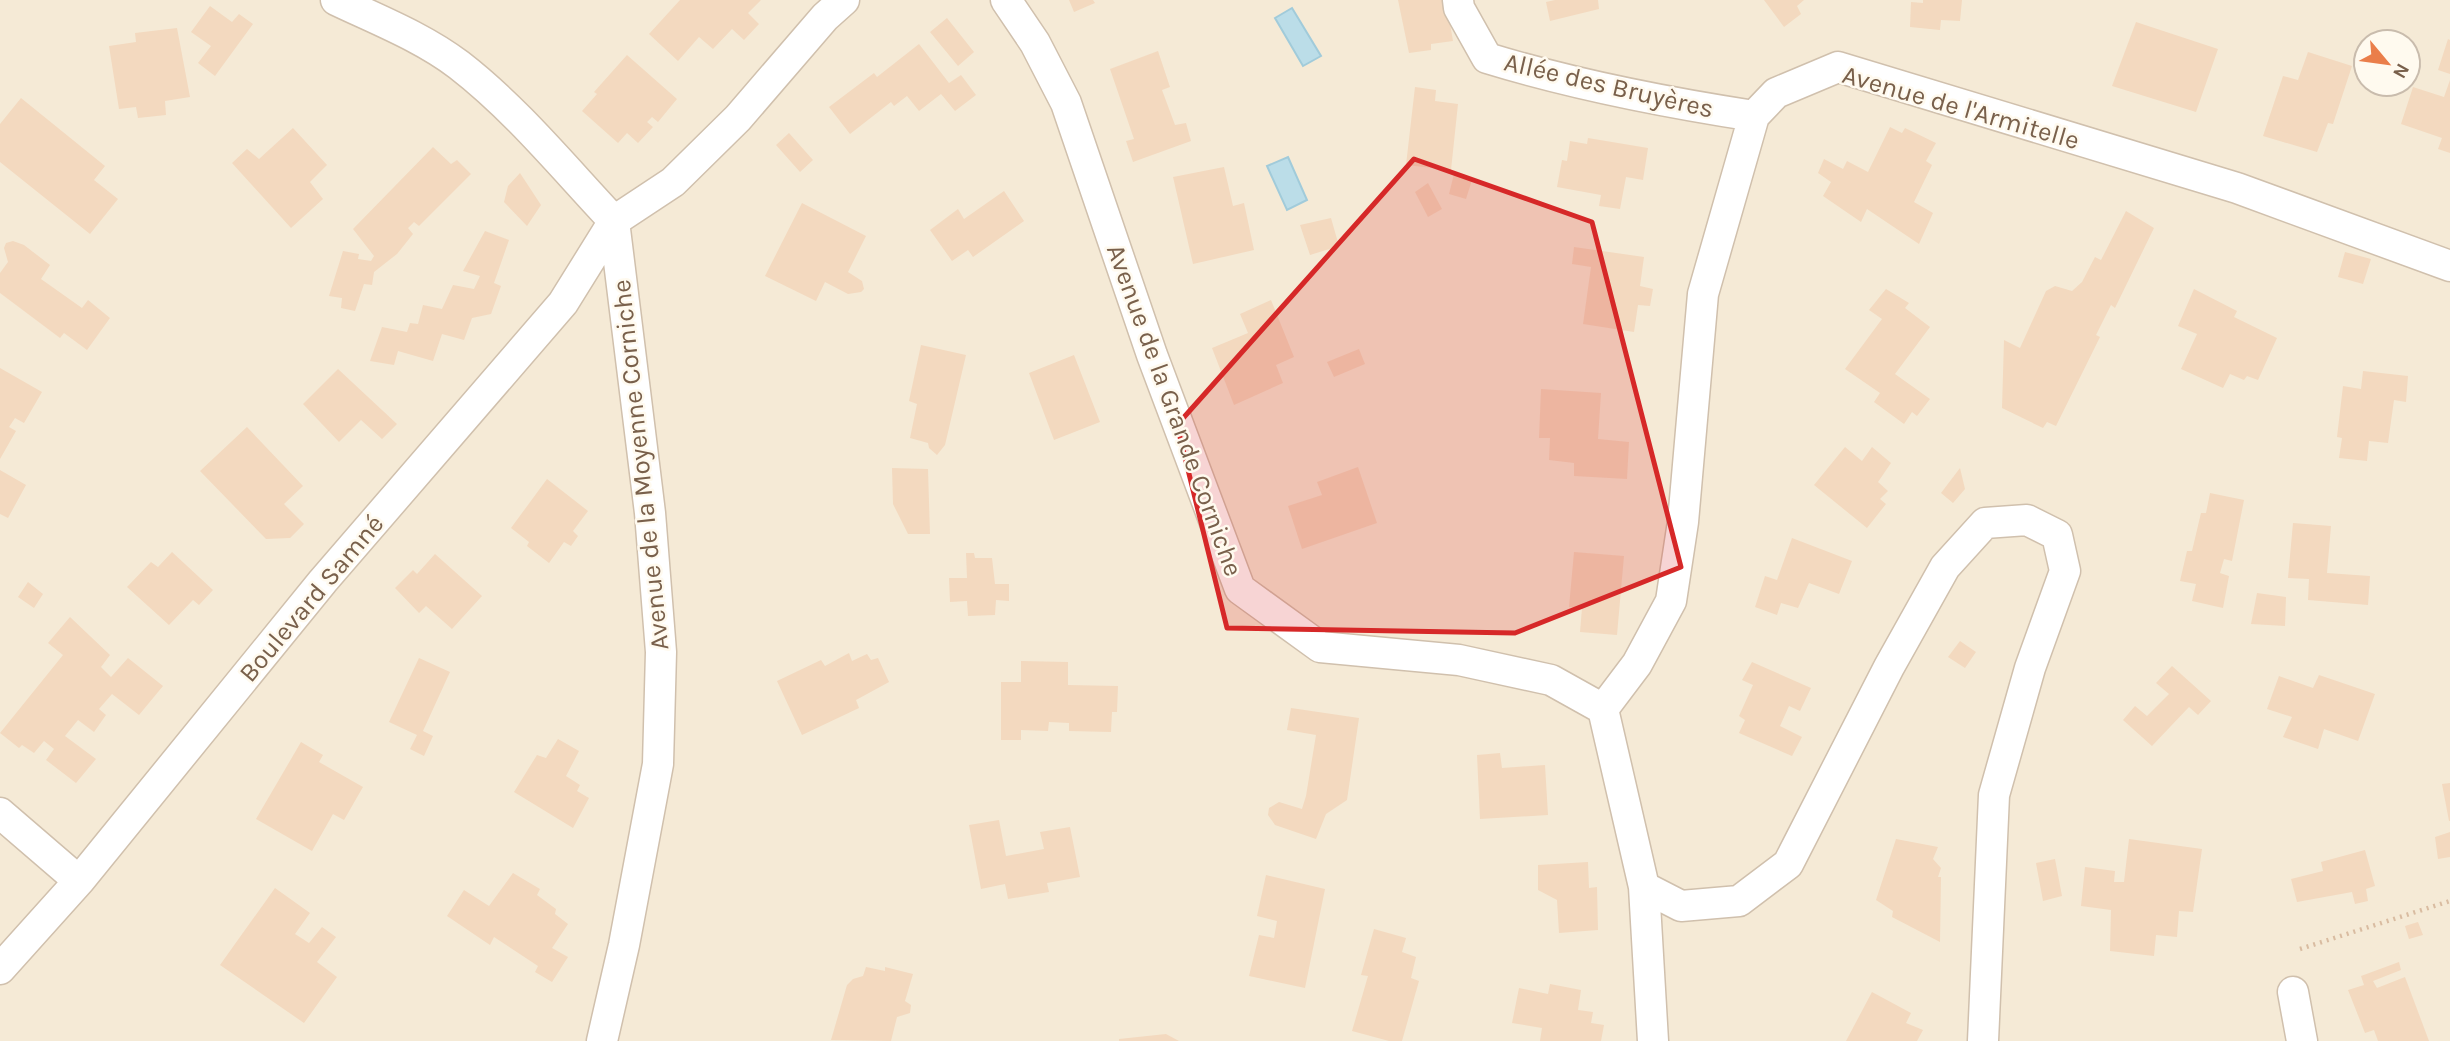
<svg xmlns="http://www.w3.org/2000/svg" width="2450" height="1041" font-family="Karla,sans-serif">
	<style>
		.residential { fill: #f5ead6; fill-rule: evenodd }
		.water { fill: #bbdde8; stroke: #a1cbda; stroke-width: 2 }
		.building { fill: #f3d9bf }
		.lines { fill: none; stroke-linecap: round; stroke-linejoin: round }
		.street-casing { stroke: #d0c0ad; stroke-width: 33 }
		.path { stroke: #d9bca1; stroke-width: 4.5; stroke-dasharray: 2 5; stroke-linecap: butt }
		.street { stroke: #fff; stroke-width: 30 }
		.marked { fill: #d62828; fill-opacity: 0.2; stroke: #d62828; stroke-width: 5; stroke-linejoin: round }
		.labels { text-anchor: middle; stroke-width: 5; stroke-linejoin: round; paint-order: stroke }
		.street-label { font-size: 26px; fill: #79604b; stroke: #fffaef }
	</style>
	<rect width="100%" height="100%" fill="#fdf7e8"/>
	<path class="residential" d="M0,0h2450v1041h-2450zM2366,42h42v42h-42z"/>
	<path class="water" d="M1292,8l29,48 -18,10 -28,-48z
		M1288,157l19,43 -20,10 -20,-44z"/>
	<path class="building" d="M680,0h81l-13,13 11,11 -15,16 -12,-11 -19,20 -14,-12 -21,24 -29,-27z
		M1069,0h24l2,3 -21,9z
		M1398,0h48l7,41 -22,3v6l-22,3z
		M1555,0h43l1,9 -49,12 -4,-19z
		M1764,0h40l-7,6 4,8 -17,13z
		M1923,0h39l-2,21 -19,-1 -1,10 -30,-3 1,-25 12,1z
		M210,6l22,16 7,-8 14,10 -38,52 -17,-13 13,-17 -20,-14z
		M947,18l27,34 -16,14 -28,-34z
		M2136,22l82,27 -22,63 -84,-26z
		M177,28l13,69 -25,4 1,14 -28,3 -2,-11 -17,2 -10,-63 27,-4 -1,-9z
		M2448,39l2,1v34l-12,-4z
		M919,44l30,39 12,-8 15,20 -21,16 -14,-17 -22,17 -12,-15 -13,10 -3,-4 -41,32 -21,-27 45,-34 3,4z
		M1158,51l12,36 -8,3 13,35 11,-2 5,18 -58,21 -7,-21 8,-2 -24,-70z
		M2308,52l44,14 -19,58 -5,-1 -11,29 -54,-16 20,-60 15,4z
		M627,55l50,44 -19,23 -6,-5 -5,5 6,5 -15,16 -11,-10 -9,10 -36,-32 15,-17 -3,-2z
		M2450,80v73l-12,-4 4,-11 -41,-14 12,-37 31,10z
		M1415,87l21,3 -1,11 23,3 -7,66 -45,-5z
		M21,98l84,68 -11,14 24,19 -28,35 -90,-72v-38z
		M1890,127l12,6 3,-5 31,15 -10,18 6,4 -18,37 19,11 -14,31 -52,-35 -6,13 -38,-26 8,-14 -13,-9 6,-14 19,10 4,-8 21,11z
		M293,128l34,37 -17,17 13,17 -32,29 -59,-65 15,-14 12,10z
		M789,133l24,27 -13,12 -24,-27z
		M1588,138l60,10 -5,32 -17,-3 -6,32 -21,-3 2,-11 -44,-8 5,-27 5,1 3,-20 17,3z
		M433,147l18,17 6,-4 14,14 -52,52 -5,-4 -6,6 5,6 -16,20 -23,18 -2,13 -8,-1 -9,27 -14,-3 1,-10 -13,-2 14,-45 16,3 -1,5 13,2 3,-5 -21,-27z
		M1224,167l9,39 11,-3 10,47 -61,14 -20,-87z
		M520,173l21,32 -14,21 -23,-24 4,-16z
		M1454,174l18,6 -6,19 -17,-5z
		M1428,183l14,26 -14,8 -13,-25z
		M1004,191l20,30 -51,36 -5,-7 -16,11 -22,-31 28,-21 6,10z
		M802,203l64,33 -18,36 14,9 2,8 -3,3 -13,2 -23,-12 -9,19 -51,-25z
		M2126,211l28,17 -39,80 -4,-3 -15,30 4,2 -44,89 -9,-4 -4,6 -41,-20 2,-68 16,8 26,-57 9,-5 17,5 10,-9 13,-25 6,3z
		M1331,218l8,28 -29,9 -10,-30z
		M485,231l24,9 -15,43 7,3 -10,28 -19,4 -8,22 -22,-6 -9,27 -35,-10 -4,14 -24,-4 12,-34 25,5 3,-9 8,1 5,-19 19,4 11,-24 21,4 6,-13 -17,-5z
		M13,241l11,4 26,20 -9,14 41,29 6,-8 22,18 -23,32 -23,-17 -4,5 -60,-45v-20l8,-11 -4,-14 2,-5z
		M1574,247l70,10 -4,29 13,3 -3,17 -12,-1 -4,27 -51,-8 8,-57 -19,-3z
		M2345,252l26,7 -8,25 -25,-7z
		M1886,289l23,14 -4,5 25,19 -35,47 35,25 -13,17 -5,-4 -8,12 -30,-22 6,-9 -35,-24 37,-50 -13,-9z
		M2194,289l43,22 -3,6 43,21 -19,42 -11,-4 -3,4 -14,-6 -7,14 -42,-19 16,-35 -19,-8z
		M1271,300l23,57 -18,8 7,18 -49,22 -22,-57 36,-15 -8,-19z
		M921,345l45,10 -21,90 -8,10 -8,-7 -1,-5 -18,-5 7,-34 -8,-3z
		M1359,349l6,15 -31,13 -7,-15z
		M1074,355l26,67 -46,18 -25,-67z
		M0,368l42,24 -18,31 -9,-5 -6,9 7,4 -16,28z
		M338,369l59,55 -15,15 -21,-19 -22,22 -36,-38z
		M2363,371l45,5 -2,26 -12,-2 -6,43 -19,-2 -2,20 -28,-3 3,-20 -5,-1 6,-51 18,3z
		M1541,389l60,4 -3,46 31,3 -2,37 -53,-3v-13l-25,-3 1,-22h-11z
		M247,427l56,59 -19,18 20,20 -14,14 -24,1 -66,-68z
		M1845,447l17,14 10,-14 19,16 -13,19 10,9 -8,8 6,5 -19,24 -53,-43z
		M1358,467l19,56 -75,26 -14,-43 34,-11 -5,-13z
		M892,468l36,1 2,65h-22l-15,-30z
		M1960,468l5,21 -12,14 -12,-10z
		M0,470l26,15 -18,33 -8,-4z
		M547,479l41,32 -15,20 5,5 -7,10 -7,-4 -15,21 -22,-17 2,-4 -18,-14z
		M2210,493l34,7 -12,61 -8,-2 -4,14 9,3 -6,32 -31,-7 4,-17 -16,-3 7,-30h5l9,-38h5z
		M2293,523l38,3 -4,47 43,3 -2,29 -60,-5 1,-21 -21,-1z
		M1792,538l60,23 -13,33 -30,-11 -11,25 -17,-5 -4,12 -22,-8 10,-31 12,4z
		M172,552l41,38 -14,15 -6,-5 -24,25 -42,-38 24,-25 7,5z
		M1574,552l50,4 -7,79 -37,-3 2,-24 -13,-1z
		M966,553h8l1,5h17l3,26h14v17l-13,-1 -1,15 -27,1 -1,-15 -17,1 -1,-24h18z
		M435,554l47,42 -30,33 -26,-23 -7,7 -24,-25 18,-18 4,4z
		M28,582l15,12 -9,14 -16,-11z
		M2257,593l29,4 -1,29 -34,-2z
		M70,617l40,38 -9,12 10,10 17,-19 35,28 -24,29 -27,-21 -13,15 7,6 -12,17 -16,-12 -13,16 31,23 -20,24 -30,-23 8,-11 -10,-8 -10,12 -12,-8 -3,3 -19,-15 63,-78 -15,-12z
		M1960,641l16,11 -11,16 -17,-11z
		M849,653l3,8 15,-7 4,6 7,-2 11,24 -33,18 3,8 -57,27 -25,-54 44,-21 4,6z
		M419,658l31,14 -27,59 10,5 -9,20 -14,-7 7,-14 -28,-13z
		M1021,661l47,1v23l50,1 -1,26h-5l-1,20 -42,-1v-8l-20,-1 -1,9 -27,-1v10h-20v-58h20z
		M1752,662l59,26 -11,23 -11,-5 -9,20 22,11 -10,19 -53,-23 6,-13 -6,-4 14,-31 -11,-5z
		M2172,666l39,35 -13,14 -9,-8 -37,39 -29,-26 12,-14 12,10 22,-22 -13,-11z
		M2319,675l56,19 -17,47 -34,-12 -6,20 -35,-12 9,-20 -25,-8 12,-33 34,12z
		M1291,708l68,10 -12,82 -21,14 -10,25 -41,-14 -7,-10 1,-7 10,-6 23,7 4,-13 10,-61 -29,-5z
		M558,739l21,12 -13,25 14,9 -3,6 12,7 -16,30 -59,-36 23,-37 9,3z
		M301,742l22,13 -4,7 44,25 -19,33 -11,-6 -21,37 -56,-32z
		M1500,753l2,15 43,-3 3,50 -68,4 -3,-64z
		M2450,783v38h-1l-7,-37z
		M999,820l7,36 38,-7 -4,-17 30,-5 10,50 -33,6 2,9 -41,7 -3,-15 -24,5 -12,-64z
		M2450,832v25l-12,2 -3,-22z
		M1896,839l42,8 -5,12 8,9 -3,9h3l-1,65 -48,-25 1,-6 -17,-11z
		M2129,839l73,10 -9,63 -14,-1 -2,26 -21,-2 -2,21 -44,-5 1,-41 -30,-4 4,-39 30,4 -1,11h10z
		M2365,850l10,36 -9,3 2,12 -13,3 -3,-12 -55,10 -6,-23 32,-8 -2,-9z
		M2055,859l7,37 -19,5 -7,-38z
		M1588,862l1,26 8,-1 1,43 -39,3 -2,-33 -19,-10v-25z
		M513,873l27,16 -3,6 19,14 -1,5 13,10 -16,24 16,9 -16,25 -17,-10 3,-6 -44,-29 -4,8 -43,-29 17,-26 25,16z
		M1266,875l59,14 -20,99 -56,-12 10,-41 15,3 3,-17 -20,-5z
		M275,888l35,25 -15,21 14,9 13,-16 14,10 -19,25 20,15 -33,46 -84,-58z
		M2418,922l5,13 -14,4 -4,-13z
		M1374,929l32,9 -4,14 14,5 -5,21 8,3 -17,60h-13l-37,-10 16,-55 -7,-1z
		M2399,962l2,8 -28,11 4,7 28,-11 24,64h-51l-4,-11 -9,3 -17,-43 16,-5 -3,-9z
		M866,967l19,4v-4l28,7 -8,27 6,4 -1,8 -13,4 -6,24 -60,-1 16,-55 6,-6 10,-3z
		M1550,984l31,6 -3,20 15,2 -2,11 13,2 -3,16h-61l2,-13 -30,-5 7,-35 29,6z
		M1872,992l39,21 -5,10 17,7 -6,11h-71z
		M1166,1034l13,7h-60v-2z"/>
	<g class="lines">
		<g class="street-casing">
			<path id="street" d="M336,0c42,20 86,37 123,65 57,44 105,103 155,156
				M1006,0l29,43 31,60 86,252 88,234 80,58 139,13 92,20 52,29 41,178 37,19 58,-5 49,-37 101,-197 56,-100 40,-44 42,-3 30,15 8,36 -35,97 -36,127 -11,246
				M1458,0l1,8 28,50c88,27 176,44 267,58
				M1603,709l34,-45 34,-63 12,-79 20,-228 51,-178 22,-23 62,-26 399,121 213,78
				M0,813l79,68
				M1644,887l9,154
				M0,969l79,-88 244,-300 240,-278 51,-82 59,-39 65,-64 87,-101 19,-17
				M2293,992l9,49
				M602,1041l22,-96 34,-181 3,-112 -11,-139 -36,-292"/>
		</g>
		<path class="path" d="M2300,949l150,-48"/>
		<use href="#street" class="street"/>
	</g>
	<path class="marked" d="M1414,159l178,63 89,345 -166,66 -288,-5 -50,-203z"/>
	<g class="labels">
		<g class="street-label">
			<text transform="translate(1609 85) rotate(13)" y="9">Allée des Bruyères</text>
			<text transform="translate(1961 107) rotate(16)" y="9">Avenue de l'Armitelle</text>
			<text transform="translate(1175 410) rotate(70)" y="9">Avenue de la Grande Corniche</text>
			<text transform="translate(640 465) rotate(-96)" y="9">Avenue de la Moyenne Corniche</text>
			<text transform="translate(311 598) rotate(-50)" y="9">Boulevard Samné</text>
		</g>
	</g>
	<g transform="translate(2387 63) rotate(119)"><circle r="33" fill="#fffaef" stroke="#c9bcad" stroke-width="2"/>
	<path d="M0-5L12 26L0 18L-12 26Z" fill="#ea7e4a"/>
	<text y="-10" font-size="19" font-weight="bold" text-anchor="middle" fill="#79604b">N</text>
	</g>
</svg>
